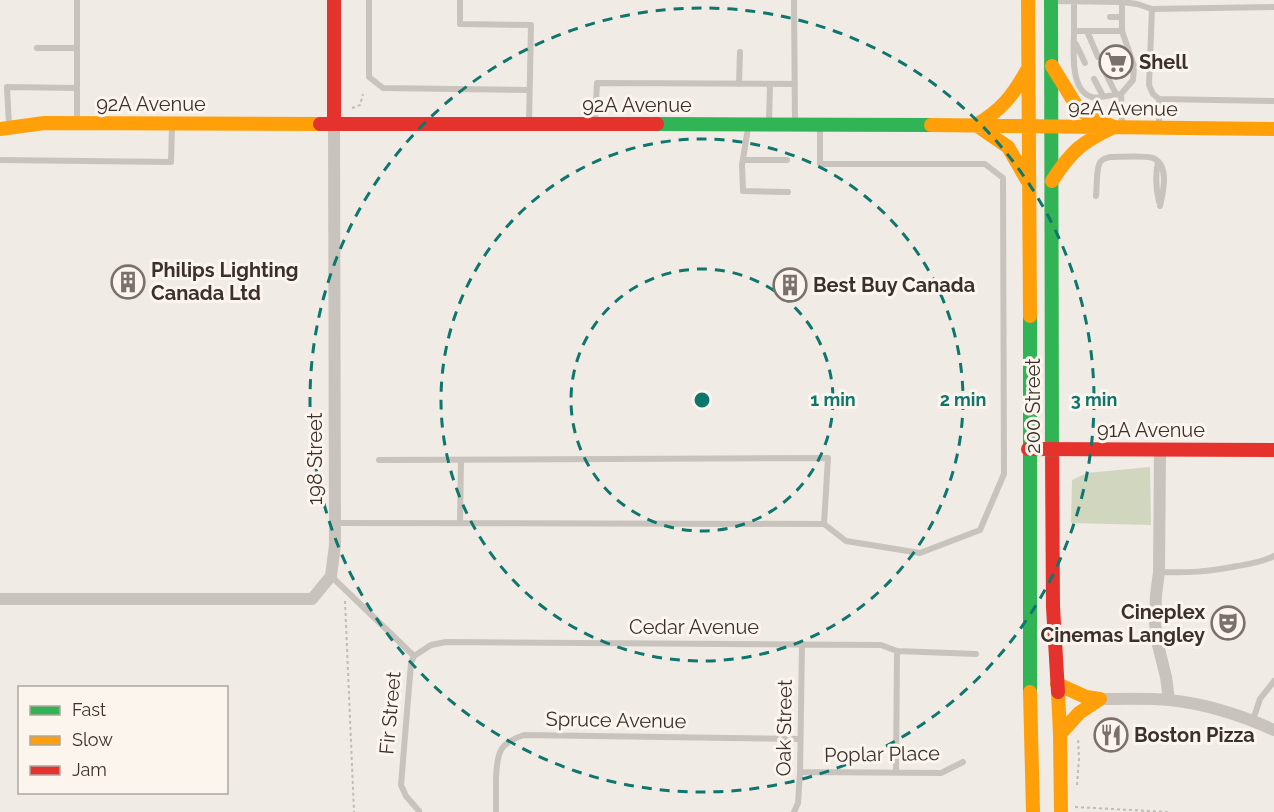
<svg xmlns="http://www.w3.org/2000/svg" width="1274" height="812" font-family="Raleway,sans-serif">
	<style>
		.grass { fill: #d1d6bf }
		.lines { fill: none; stroke-linecap: round; stroke-linejoin: round }
		.path { stroke: #c2bbb6; stroke-width: 2; stroke-dasharray: 3 3; stroke-linecap: butt }
		.lane { stroke: #c9c3be; stroke-width: 6 }
		.street { stroke: #c9c3be; stroke-width: 12 }
		.fast { stroke: #30b455; stroke-width: 14 }
		.slow { stroke: #ff9f0a; stroke-width: 14 }
		.jam { stroke: #e5322d; stroke-width: 14 }
		.ring { fill: none; stroke: #0f766e; stroke-width: 3; stroke-dasharray: 10 8 }
		.labels { text-anchor: middle; stroke-width: 6; stroke-linejoin: round; paint-order: stroke }
		.poi-label { font-size: 20px; font-weight: bold; fill: #3b302b; stroke: #fbf5ee; text-anchor: start }
		.street-label { font-size: 20px; fill: #3b302b; stroke: #fbf5ee }
		.centre { fill: #0f766e; stroke: #fbf5ee; stroke-width: 3 }
		.ring-label { font-size: 18px; text-anchor: middle; font-weight: bold; fill: #0f766e; stroke: #fbf5ee; stroke-width: 6; stroke-linejoin: round; paint-order: stroke }
	</style>
	<rect width="100%" height="100%" fill="#f0ebe5"/>
	<path class="grass" d="M1150,467l1,58 -80,-2 1,-43 15,-7z"/>
	<g class="lines">
		<path class="path" d="M352,108l8,-3 3,-11
			M345,601l9,211
			M1077,785l2,-26 -1,-22
			M1075,807l94,5"/>
		<path class="lane" d="M369,0v77l14,11 146,2
			M460,0v24l71,1 -2,98
			M794,0l1,121
			M1053,1l69,1v29l12,35 -1,14 -12,14 1,30
			M1074,2v29h48
			M1122,2l15,2 15,5 122,-2
			M1152,9l-3,76 4,9 6,5
			M1110,17h12
			M1074,31c0,17 -5,60 18,66 6,2 22,-3 29,-3
			M1087,31l11,26
			M1076,44l9,19
			M37,48h40
			M1106,74l10,20
			M1094,79l9,17
			M739,84l1,-32
			M77,120v-120
			M595,122l2,-39 198,1
			M769,122l1,-38
			M9,125l-2,-38 70,1
			M1159,125v-26l115,2
			M748,128l-6,37 1,26 45,1
			M0,160l171,2 1,-35
			M743,160h44
			M1158,162c-3,14 -2,27 1,40
			M1096,196c1,-8 0,-30 5,-35 3,-3 6,-3 9,-4 10,0 35,-2 43,1 17,7 10,35 7,48
			M379,460l449,-2 -4,66
			M335,523l489,1 22,17 74,12 60,-23 24,-56 -1,-296 -18,-14h-165v-38
			M460,523l1,-63
			M1159,572c29,1 49,0 78,-6 12,-2 26,-4 37,-10
			M331,576l83,80 -3,7 -10,122 5,11 13,15
			M414,656l17,-11 15,-3 435,3 16,6 79,3
			M1253,720l7,-21 14,-18
			M800,772l141,1 22,-11
			M896,772l1,-121
			M496,812c0,-11 0,-23 0,-34 1,-25 3,-35 28,-43l276,4
			M794,812l4,-9 2,-31 2,-127"/>
		<path class="street" d="M1160,450l-1,122 -3,23 -1,28 3,22 8,32 3,23
			M0,599h312l19,-23 4,-31 -1,-421
			M1100,699c23,0 47,-1 70,1 36,4 71,15 104,30"/>
		<path class="fast" d="M1051,0l1,453
			M657,124l274,1
			M1030,692v-376"/>
		<path class="slow" d="M1028,0l2,316
			M1052,66l24,39 12,11 26,11
			M1027,70c-14,26 -26,40 -51,55l32,22 19,33
			M931,125l343,4
			M0,129l44,-6 276,1
			M1052,181c19,-30 30,-39 62,-54
			M1057,684l29,13 14,2
			M1030,692l3,120
			M1058,692l2,42 1,78
			M1060,734l19,-21 21,-14"/>
		<path class="jam" d="M334,0v124
			M320,124h337
			M1028,449l246,1
			M1052,453l1,154 5,85"/>
	</g>
	<g class="ring">
		<circle cx="702" cy="400" r="131"/>
		<circle cx="702" cy="400" r="261"/>
		<circle cx="702" cy="400" r="392"/>
	</g>
	<defs>
		<g id="supermarket-ring" transform="scale(1.725)"><circle r="9.5" fill="#fbf5ee" stroke="#7a716c" stroke-width="1.5"/><path d="M-6-5.5h2.5l.6 2H6L4.5 2H-2.5L-4.4-4H-6ZM-1.5 3.2a1.3 1.3 0 1 0 .1 0ZM3 3.2a1.3 1.3 0 1 0 .1 0Z" fill="#7a716c"/></g>
		<g id="building-ring" transform="scale(1.725)"><circle r="9.5" fill="#fbf5ee" stroke="#7a716c" stroke-width="1.5"/><path d="M-4-6H4V6H1V3H-1V6H-4ZM-2.5-4.3h1.7v1.8h-1.7ZM.8-4.3h1.7v1.8H.8ZM-2.5-1h1.7V.8h-1.7ZM.8-1h1.7V.8H.8Z" fill="#7a716c"/></g>
		<g id="theatre-ring" transform="scale(1.725)"><circle r="9.5" fill="#fbf5ee" stroke="#7a716c" stroke-width="1.5"/><path d="M-5-5.5Q0-4 5-5.5V0Q5 5 0 6Q-5 5-5 0ZM-3.3-2.5H-1v1.5H-3.3ZM1-2.5H3.3v1.5H1ZM-2.8 1Q0 5.5 2.8 1Z" fill="#7a716c"/></g>
		<g id="restaurant-ring" transform="scale(1.725)"><circle r="9.5" fill="#fbf5ee" stroke="#7a716c" stroke-width="1.5"/><path d="M-5-6h1v4h1v-4h1v4h1v-4h1v5L-1.5 .5V6h-2V.5L-5-1ZM5-6V6H3V1.5H1.5Q1.5-4 5-6Z" fill="#7a716c"/></g>
	</defs>
	<g fill-rule="evenodd">
		<use href="#supermarket-ring" x="1116" y="62"/>
		<use href="#building-ring" x="128" y="282"/>
		<use href="#building-ring" x="790" y="285"/>
		<use href="#theatre-ring" x="1228" y="623"/>
		<use href="#restaurant-ring" x="1111" y="735"/>
	</g>
	<g class="labels">
		<g class="poi-label">
			<text x="1139" y="69">Shell</text>
			<text x="151" y="277">Philips Lighting<tspan x="151" dy="23">Canada Ltd</tspan></text>
			<text x="813" y="292">Best Buy Canada</text>
			<text x="1205" y="619" text-anchor="end">Cineplex<tspan x="1205" dy="23">Cinemas Langley</tspan></text>
			<text x="1134" y="742">Boston Pizza</text>
		</g>
		<g class="street-label">
			<text x="151" y="111">92A Avenue</text>
			<text x="637" y="112">92A Avenue</text>
			<text transform="translate(1123 108) rotate(1)" y="7">92A Avenue</text>
			<text transform="translate(1033 406) rotate(-90)" y="7">200 Street</text>
			<text x="1151" y="437">91A Avenue</text>
			<text transform="translate(315 459) rotate(-90)" y="7">198 Street</text>
			<text x="694" y="634">Cedar Avenue</text>
			<text transform="translate(390 713) rotate(-85)" y="7">Fir Street</text>
			<text transform="translate(616 720) rotate(1)" y="7">Spruce Avenue</text>
			<text transform="translate(784 728) rotate(-89)" y="7">Oak Street</text>
			<text transform="translate(882 754) rotate(-1)" y="7">Poplar Place</text>
		</g>
	</g>
	<circle cx="702" cy="400" r="9" class="centre"/>
	<g class="ring-label">
		<text x="833" y="406">1 min</text>
		<text x="963" y="406">2 min</text>
		<text x="1094" y="406">3 min</text>
	</g>
	<rect x="18" y="686" width="210" height="108" fill="#fbf5ee" stroke="#aea6a0" stroke-width="1.5"/>
	<rect x="30" y="706" width="30" height="9" fill="#30b455" stroke="#aea6a0" stroke-width="1.5"/>
	<text x="72" y="716" font-size="18" fill="#3b302b">Fast</text>
	<rect x="30" y="736" width="30" height="9" fill="#ff9f0a" stroke="#aea6a0" stroke-width="1.5"/>
	<text x="72" y="746" font-size="18" fill="#3b302b">Slow</text>
	<rect x="30" y="766" width="30" height="9" fill="#e5322d" stroke="#aea6a0" stroke-width="1.5"/>
	<text x="72" y="776" font-size="18" fill="#3b302b">Jam</text>
</svg>
